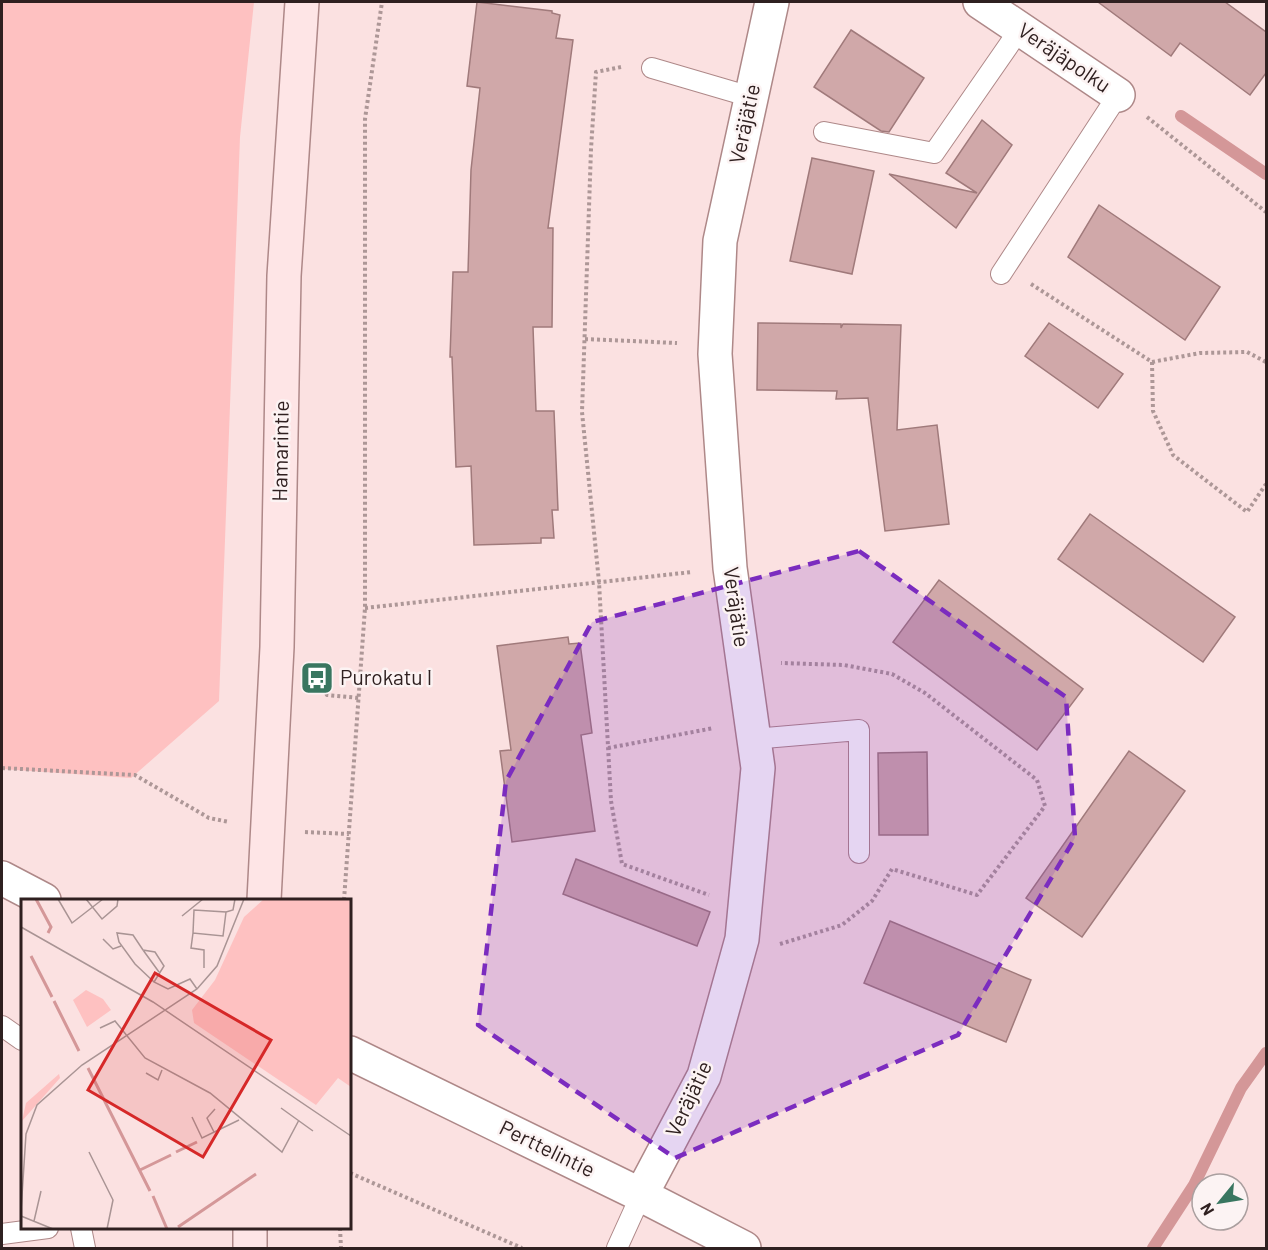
<svg xmlns="http://www.w3.org/2000/svg" width="1268" height="1250" font-family="Barlow,sans-serif">
	<style>
		.green { fill: #fec1c1 }
		.lines { fill: none; stroke-linecap: round; stroke-linejoin: round }
		.stream { stroke: #d49798; stroke-width: 12 }
		.building { fill: #d0a8a9; stroke: #a07a7b; stroke-width: 1.5 }
		.lane-casing { stroke: #ae8888; stroke-width: 22 }
		.street-casing { stroke: #ae8888; stroke-width: 36 }
		.secondary-casing { stroke: #ae8888; stroke-width: 36 }
		.path { stroke: #ad9797; stroke-width: 4; stroke-dasharray: 3 3; stroke-linecap: butt }
		.lane { stroke: #fff; stroke-width: 20 }
		.street { stroke: #fff; stroke-width: 33 }
		.secondary { stroke: #fee5e6; stroke-width: 33 }
		.marked { fill: #7b2cbf; fill-opacity: 0.2; stroke: #7b2cbf; stroke-width: 4.5; stroke-dasharray: 12 8; stroke-linejoin: round }
		.labels { text-anchor: middle; stroke-width: 5; stroke-linejoin: round; paint-order: stroke }
		.street-label { font-size: 21px; fill: #2f2020; stroke: #fcf3f3 }
		.poi-label { font-size: 21px; fill: #2f2020; stroke: #fcf3f3; text-anchor: start }
		.inset-river { fill: none; stroke: #d49798; stroke-width: 3 }
		.inset-road { fill: none; stroke: #a99494; stroke-width: 1.5 }
		.view { fill: #d62828; fill-opacity: 0.15; stroke: #d62828; stroke-width: 3 }
		.inset-edge { fill: none; stroke: #2f2020; stroke-width: 3 }
	</style>
	<rect width="100%" height="100%" fill="#fbe1e1"/>
	<path class="green" d="M2,2h252l-14,135 -21,564 -88,77 -129,-9z"/>
	<g class="lines">
		<path class="stream" d="M1181,116l85,58
			M1153,1248l41,-63 47,-97 25,-35"/>
	</g>
	<path class="building" d="M477,2l75,9v2l8,2 -4,23 17,2 -25,188h5l-1,99h-19l3,84h18l4,99h-6l2,28h-13v5l-67,2 -3,-79 -15,1 -4,-110h-2l3,-85h15l3,-102 9,-82 -13,-2z
		M1098,2h127l41,30v41l-16,22 -70,-52 -9,13z
		M851,30l73,48 -35,54 -8,-1 -67,-44z
		M982,120l30,25 -56,83 -67,-54 88,19 -31,-20z
		M812,158l62,13 -22,103 -62,-13z
		M1099,205l121,82 -35,53 -117,-83z
		M758,323l83,1v4l2,-4 58,1 -4,105 40,-5 12,99 -64,7 -17,-133 -32,1 1,-8 -80,-1z
		M1049,323l74,51 -25,34 -73,-52z
		M1090,514l145,103 -32,45 -145,-103z
		M939,580l144,109 -46,61 -144,-108z
		M568,637l1,7 11,-1 12,90 -11,2 14,96 -83,11 -12,-91 11,-1 -14,-104z
		M1129,751l56,40 -103,146 -56,-39z
		M927,752l1,83h-49l-1,-82z
		M576,859l134,53 -13,34 -134,-52z
		M890,921l141,59 -25,62 -142,-59z"/>
	<g class="lines">
		<g class="lane-casing">
			<path id="lane" d="M652,68l99,29
				M824,132l110,21 86,-124
				M1001,274l117,-179
				M754,739l105,-9v123
				M2,1026l20,14
				M81,1228l4,20
				M2,1234l46,-6
				M617,1248l24,-53"/>
		</g>
		<g class="street-casing">
			<path id="street" d="M980,2l138,93
				M2,878l42,22
				M350,1053l291,142 103,53
				M641,1195l63,-119 38,-137 16,-171 -28,-200 -15,-214 5,-113 52,-239"/>
		</g>
		<g class="secondary-casing">
			<path id="secondary" d="M264,900l13,-253 7,-371 18,-274
				M250,1228v20"/>
		</g>
		<path class="path" d="M621,67l-25,5 -5,77 -9,263 17,170 12,219 11,63 87,31
			M1147,117l119,95
			M1031,284l121,78 48,-9 47,-1 19,10
			M585,339l92,4
			M1152,362l1,49 20,44 74,57 19,-28
			M365,608l327,-36
			M317,678l10,17 32,3
			M608,748l106,-20
			M2,768l133,7 74,43 20,4
			M305,832l44,2
			M344,900l21,-292v-489l17,-117
			M780,944l62,-19 30,-24 20,-32 85,26 68,-89 -8,-26 -112,-87 -33,-19 -48,-9 -63,-2
			M350,1173l172,75
			M340,1228l1,20"/>
		<use href="#lane" class="lane"/>
		<use href="#street" class="street"/>
		<use href="#secondary" class="secondary"/>
	</g>
	<path class="marked" d="M859,551l207,146 9,141 -117,197 -283,123 -197,-133 28,-244 86,-159z"/>
	<defs>
		<g id="bus-square" transform="scale(1.725)"><rect x="-9" y="-9" width="18" height="18" rx="4" fill="#397660" stroke="#fcf3f3"/><path d="M-5-6H5V4H4V6H2V4H-2V6H-4V4H-5ZM-3.5-4V0h7V-4ZM-3.5 1.2v1.5H-2V1.2ZM2 1.2v1.5H3.5V1.2Z" fill="#fff"/></g>
	</defs>
	<g fill-rule="evenodd">
		<use href="#bus-square" x="317" y="678"/>
	</g>
	<g class="labels">
		<g class="street-label">
			<text transform="translate(1064 58) rotate(34)" y="7">Veräjäpolku</text>
			<text transform="translate(745 124) rotate(-78)" y="7">Veräjätie</text>
			<text transform="translate(281 451) rotate(-89)" y="7">Hamarintie</text>
			<text transform="translate(736 607) rotate(82)" y="7">Veräjätie</text>
			<text transform="translate(689 1099) rotate(-65)" y="7">Veräjätie</text>
			<text transform="translate(547 1149) rotate(26)" y="7">Perttelintie</text>
		</g>
		<g class="poi-label">
			<text x="340" y="685">Purokatu I</text>
		</g>
	</g>
	<g transform="translate(21 899)">
		<rect width="330" height="330" fill="#fbe1e1"/>
		<path d="M243,0h87v188l-13,-9 -22,27 -122,-82 -2,-13 23,-30 29,-63zM65,91l17,9 8,11 -24,17 -14,-27zM38,175l1,4 -38,43 4,-18z" fill="#fec1c1"/>
		<path class="inset-river" d="M15,0l15,28 -3,6M10,57l21,41M33,102l25,50M67,169l62,123M155,253l21,-10M119,271l31,-15M132,297l14,33M157,328l78,-53"/>
		<path class="inset-road" d="M37,0l14,24 31,-24M65,0l16,20 15,-13 1,-7M205,13l7,-2 2,-11M161,17l21,-17M0,28l132,75 198,134M172,34l1,-23 32,2 -3,24 -30,-3 -2,15 13,2v18M82,40l10,10 8,-3M122,51l16,22M133,83l-19,-18 -16,-22 -2,-9 16,2 10,15 12,2 9,14 -10,16 14,7 22,-10 7,10M79,129l15,-7 30,37 65,35 72,59 17,-32M125,174l12,7 4,-10M260,209l32,23M171,218l10,21 37,-18M193,233l-7,-14 8,-9M68,253l24,48 -6,29M0,312l5,-77 11,-29 45,-40 115,-76 20,-23 27,-67M0,317l32,13M13,322l7,-30"/>
		<path class="view" d="M134,74l116,67 -68,117 -115,-67z"/>
		<rect width="330" height="330" class="inset-edge"/>
	</g>
	<rect width="1268" height="1250" fill="none" stroke="#2f2020" stroke-width="6"/>
	<g transform="translate(1220 1202) rotate(240)"><circle r="28" fill="#fcf3f3" stroke="#aa9f9f" stroke-width="1.5"/>
	<path d="M0-4.5L10 22L0 15L-10 22Z" fill="#397660"/>
	<text y="-9" font-size="16" font-weight="bold" text-anchor="middle" fill="#2f2020">N</text>
	</g>
</svg>
